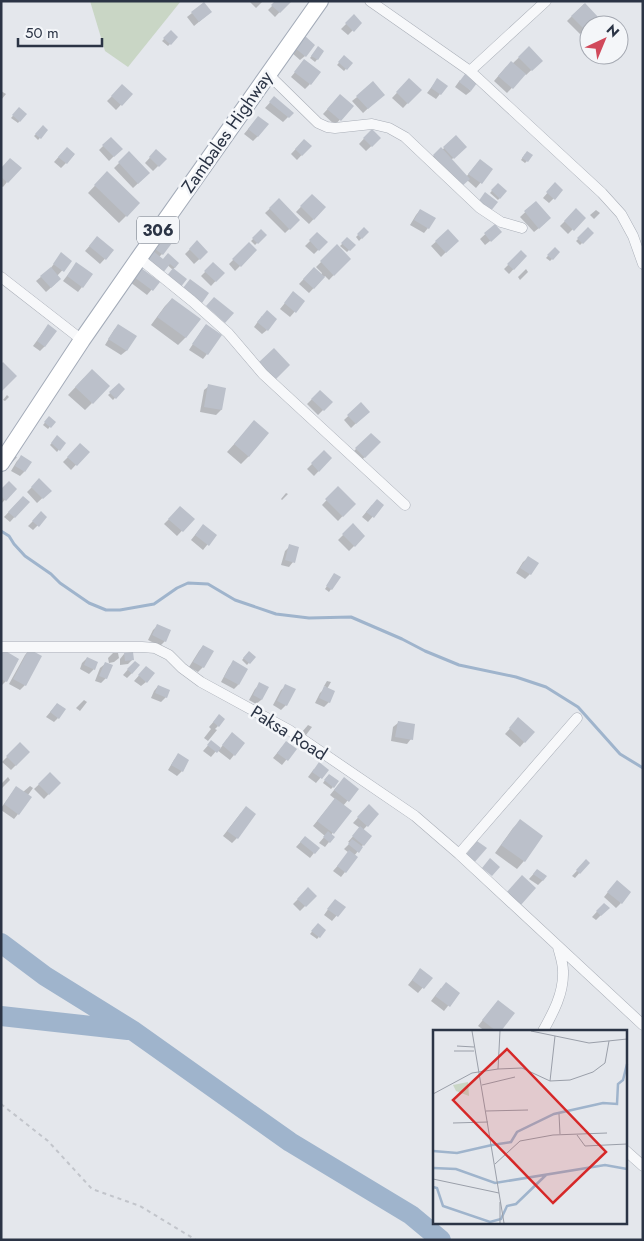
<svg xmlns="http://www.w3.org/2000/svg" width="644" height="1241" font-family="Jost,sans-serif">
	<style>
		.green { fill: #c9d6c5 }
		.shadow { fill: #0003 }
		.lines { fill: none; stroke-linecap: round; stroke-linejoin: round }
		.stream { stroke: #9fb4cc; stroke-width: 3 }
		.river { stroke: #9fb4cc; stroke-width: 20 }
		.building { fill: #bbc0ca }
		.street-casing { stroke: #a9aeb7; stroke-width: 11 }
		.primary-casing { stroke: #a3abb8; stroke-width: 18 }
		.path { stroke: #c2c5cb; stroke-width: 2; stroke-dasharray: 4 4; stroke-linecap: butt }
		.street { stroke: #f7f8fa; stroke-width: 10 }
		.primary { stroke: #fff; stroke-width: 16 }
		.labels { text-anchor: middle; stroke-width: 5; stroke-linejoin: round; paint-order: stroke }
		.shield { fill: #f4f6f9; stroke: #676e7b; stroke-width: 1 }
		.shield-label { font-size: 16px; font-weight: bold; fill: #2b3445 }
		.street-label { font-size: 18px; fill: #2b3445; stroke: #f4f6f9 }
		.inset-river { fill: none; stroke: #9fb4cc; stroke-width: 2.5 }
		.inset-road { fill: none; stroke: #9a9fa9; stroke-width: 1 }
		.view { fill: #d62828; fill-opacity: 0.15; stroke: #d62828; stroke-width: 2.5 }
		.inset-edge { fill: none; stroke: #2b3445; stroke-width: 2.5 }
	</style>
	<rect width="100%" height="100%" fill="#e4e7ec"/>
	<path class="green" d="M90,1h91l-53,66 -23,-16z"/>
	<path class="shadow" d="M249,1h14l-7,7z
		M277,1h13l-15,16 -7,-7z
		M584,4l6,21 -10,9 -13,-13z
		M192,13l14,3 -12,10 -7,-9z
		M354,16l6,7 -12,12 -7,-6z
		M171,32l6,5 -9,9 -6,-5z
		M300,42l5,14 -5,4 -8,-7z
		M529,48l12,13 -15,14 -1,-1 -18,19 -13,-12 12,-14 6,-3z
		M316,50l7,2 -8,10 -5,-4z
		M344,57l7,6 -7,8 -7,-6z
		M300,66l10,18 -5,5 -14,-12z
		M409,80l11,10 -17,18 -11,-10z
		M437,80l3,14 -4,5 -9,-6z
		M460,80l11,11 -5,4 -11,-8z
		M122,86l9,8 -15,16 -9,-9z
		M1,91l5,3 -5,6z
		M357,97l21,2 -15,14 -11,-12z
		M274,98l18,15 -9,9 -18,-14z
		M335,101l17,5 -17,19 -12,-11z
		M19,109l6,5 -7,9 -7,-5z
		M254,122l4,14 -5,5 -9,-7z
		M43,127l4,3 -9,10 -4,-4z
		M372,130l8,8 -14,13 -7,-7z
		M456,137l9,10 -14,13 15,17 10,-12 16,4 -16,19 -9,-8 -38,-20 12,-11 1,1z
		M111,138l10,11 -12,12 -10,-11z
		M304,140l6,6 -13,14 -6,-6z
		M156,151l9,8 -12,12 -8,-8z
		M62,153l12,2 -13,13 -7,-6z
		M129,153l20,20 -16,15 -19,-20z
		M525,154l2,7 -2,2 -4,-3z
		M1,169l6,13 -4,5 -2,-1z
		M107,173l32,30 -20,20 -31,-30z
		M498,184l8,7 -8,9 -8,-7z
		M555,184l7,6 -13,13 -6,-5z
		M312,195l13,12 -16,17 -13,-12z
		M279,200l20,20 -14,13 -20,-20z
		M536,202l9,21 -11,9 -14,-15z
		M420,210l8,18 -4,5 -14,-8 6,-10z
		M576,210l8,8 -16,16 -8,-8z
		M596,210l4,3 -6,6 -4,-4z
		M494,226l1,11 -10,8 -5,-6z
		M364,229l3,3 -8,9 -3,-4z
		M588,229l4,4 -12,12 -4,-4z
		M261,231l4,4 -10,10 -4,-4z
		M448,231l9,10 -16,16 -10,-11z
		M317,234l9,8 -12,12 -9,-8z
		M162,239v15l-3,3 4,4 15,2 -5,7 -20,-18z
		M347,239l7,6 -7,7 -7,-6z
		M93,242l20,8 -13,14 -15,-13z
		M197,242l10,10 -13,12 -9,-10z
		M249,244l7,6 -21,21 -6,-7z
		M337,246l12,13 -20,21 -4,-4 -16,17 -10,-9 15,-16 7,7 1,-2 -6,-6z
		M555,248l4,4 -9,9 -4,-3z
		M521,252l5,4 -17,18 -5,-5z
		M59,257l12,4 -14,15 -2,8 -9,8 -10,-11 14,-12z
		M76,264l6,23 -4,5 -15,-11z
		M213,264l10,9 -12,13 -10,-10z
		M526,269l2,3 -8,8 -2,-3z
		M132,271l26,11 -11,13 -21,-16z
		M289,298l15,3 -14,16 -10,-8z
		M172,299l27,20 -14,19 -7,7 -27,-20 14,-19z
		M262,316l5,14 -5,4 -8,-7z
		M206,325l1,29 -4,5 -14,-9 13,-20z
		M118,326l17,10 -9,15 -5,4 -16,-10 9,-15z
		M44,331l1,15 -5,5 -7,-5z
		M84,378l8,25 -7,7 -17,-15z
		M119,385l4,4 -10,11 -5,-5z
		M209,386l16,3 -4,21 -5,5 -16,-3 4,-22z
		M320,391l11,11 -13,13 -11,-11z
		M7,395l2,2 -4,4 -2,-1z
		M361,404l7,8 -17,16 -7,-8z
		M47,420l7,2 -6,7 -5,-4z
		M254,422l-5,34 -8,8 -14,-12z
		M371,434l8,8 -19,20 -8,-9z
		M57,437l7,6 -7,9 -7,-7z
		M80,445l8,7 -17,18 -8,-8z
		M324,452l7,6 -17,18 -7,-7z
		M11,454l6,3 -6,7 -5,-3z
		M22,456l2,16 -4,4 -9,-5 6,-10z
		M39,480l11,11 -13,12 -10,-11z
		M338,488l16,16 -16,17 -16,-16z
		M15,489l-14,15v-14z
		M286,493l2,1 -6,6 -1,-1z
		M18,502h10l-18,20 -6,-5z
		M372,505h11l-15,17 -6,-5z
		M180,508l13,11 -16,17 -13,-12z
		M41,513l5,4 -13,13 -5,-4z
		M353,525l11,11 -15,15 -11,-11z
		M199,530l16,5 -12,15 -12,-10z
		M290,546l3,16 -4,5 -8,-2 4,-14z
		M528,558l2,16 -5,5 -9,-6 7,-11z
		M333,577l6,1 -10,14 -4,-3z
		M158,625l7,16 -5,5 -12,-6 5,-10z
		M203,646v21l-5,5 -9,-5 10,-16z
		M29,650l-4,35 -5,5 -11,-6 16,-29z
		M4,652l14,8 -12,21 -5,5v-32z
		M249,652l5,5 -7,8 -5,-5z
		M113,653h5l1,5 -5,4 -5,1 -1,-5z
		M124,654l9,5 -5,5 -8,1v-6z
		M87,658l7,11 -5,5 -9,-5 2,-6z
		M234,662l4,23 -4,4 -13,-7 8,-15z
		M105,664l1,14 -5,5 -6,-2 5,-13z
		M130,667l2,6 -5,5 -4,-3z
		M142,672l4,10 -5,4 -7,-5z
		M327,681l4,1 -4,7 2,13 -5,5 -9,-4 5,-10 6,-6 -2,-1z
		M260,684l7,4 -6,12 -5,4 -7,-4 6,-11z
		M158,686l8,11 -5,5 -10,-4 3,-7z
		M286,686v19l-5,5 -8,-5 8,-15z
		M84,700l3,2 -7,9 -4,-3z
		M57,704l1,14 -4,4 -8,-5z
		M215,720l3,6 -3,3 2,1 -9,11 -4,-3 7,-9 -2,-2z
		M398,723l13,16 -4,5 -16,-3 2,-14z
		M514,724l19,8 -13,15 -15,-13z
		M308,725l4,2 -6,8 -4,-3z
		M227,739l7,16 -4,5 -13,-10 -6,7 -8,-6 8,-9 9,7z
		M20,744l9,8 -18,18 -9,-8z
		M282,747l13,2 -13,16 -9,-7z
		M178,755l4,16 -5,5 -9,-6 6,-10z
		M314,769l13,1 -11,13 -8,-6z
		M50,774l9,9 -15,16 -10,-10z
		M8,777l2,3 -9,9v-5z
		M327,777l6,10 -2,2 -8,-6z
		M339,784l18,5 -14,17 7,5 -19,24 -2,7 -4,5 -6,-4 6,-7 -12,-10 22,-27 -5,-4z
		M30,786l3,2 -5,7 -10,19 -4,5 -13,-9v-2l11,-15 11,-1z
		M364,811l14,3 -15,16v15l-9,11 -9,16 -4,5 -8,-6 16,-18 -5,-4 6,-6 -2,-1 12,-14 -7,-5z
		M241,813l-4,25 -5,5 -9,-7z
		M520,821l22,15 -18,25 -7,8 -22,-16 18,-25z
		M305,837l9,16 -4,5 -14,-11z
		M586,861l2,2 -13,15 -3,-2z
		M537,870l6,10 -5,5 -9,-6z
		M612,887l9,16 -5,5 -12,-11z
		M308,889l7,7 -15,15 -7,-7z
		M604,904l4,4 -12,12 -4,-3z
		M331,905l13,2 -12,14 -8,-6z
		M316,927l9,3 -8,9 -7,-5z
		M416,975l15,3 -13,15 -10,-8z
		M441,988l17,5 -14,18 -13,-10z
		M494,1006l6,25h-15l-7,-5z"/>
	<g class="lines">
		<path class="stream" d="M1,531l8,5 5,8 11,12 26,18 9,9 29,20 17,7h14l34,-6 23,-16 11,-5 20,1 27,16 41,14 33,4 42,-1 51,22 23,12 34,14 57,12 30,10 32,20 42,47 23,14"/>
		<path class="river" d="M1,943l44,33 87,54 158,112 121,73 30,25
			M1,1016l127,14"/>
	</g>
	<path class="building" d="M275,1h17l-12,12 -9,-8z
		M204,2l8,10 -13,10 -8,-10z
		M585,3l14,15 -7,7h-3v3l-3,3 -15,-15z
		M354,14l8,9 -8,9 -9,-9z
		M171,30l7,7 -7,8 -8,-7z
		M305,36l10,9 -9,12 -11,-9z
		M318,46l6,5 -6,9 -7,-4z
		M529,46l14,15 -11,10 -14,-14z
		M344,55l9,8 -6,7 -9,-8z
		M304,59l17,13 -10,13 -17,-13z
		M511,61l15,13 -13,15 -15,-13z
		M465,74l12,9 -6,8 -12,-9z
		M409,78l13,12 -14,14 -12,-12z
		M437,78l11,8 -7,9 -10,-7z
		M373,81l12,14 -17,14 -12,-13z
		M122,84l11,10 -11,12 -11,-10z
		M340,94l14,12 -13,15 -14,-12z
		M274,96l20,17 -5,5 -20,-16z
		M19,107l8,7 -7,8 -8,-7z
		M258,116l11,8 -11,13 -10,-8z
		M43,125l5,5 -7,9 -6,-5z
		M372,129l9,9 -9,9 -9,-9z
		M456,135l11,12 -13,12 -11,-12z
		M111,137l12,12 -9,8 -12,-12z
		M304,139l8,7 -10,10 -7,-7z
		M67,147l8,7 -8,10 -9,-7z
		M441,147l29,32 -9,8 -28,-32z
		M156,149l11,10 -8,8 -10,-10z
		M129,151l21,22 -12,11 -20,-22z
		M527,151l6,4 -5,7 -6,-4z
		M10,158l12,10 -14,15 -7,-6v-9z
		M480,159l13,10 -11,15 -14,-10z
		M107,171l33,32 -13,14 -33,-32z
		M555,182l8,8 -8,10 -9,-8z
		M498,183l9,8 -7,8 -9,-9z
		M485,192l13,10 -8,10 -12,-10z
		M312,194l14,13 -12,13 -14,-14z
		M279,198l21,22 -10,10 -21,-22z
		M536,201l15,17 -12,11 -15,-18z
		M576,208l10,10 -12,13 -10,-10z
		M420,209l16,9 -7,11 -15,-9z
		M495,224l7,8 -11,10 -7,-9z
		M364,227l5,5 -7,7 -5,-5z
		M588,227l6,6 -11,11 -6,-6z
		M261,229l6,6 -9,9 -6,-6z
		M448,229l11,12 -13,12 -11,-12z
		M317,232l11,10 -9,9 -10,-11z
		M167,233l8,6 -12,16 -8,-6z
		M97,236l17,14 -8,10 -17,-14z
		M347,237l9,8 -6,6 -9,-8z
		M197,240l11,12 -8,8 -11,-11z
		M249,242l8,8 -16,17 -9,-8z
		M337,244l14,15 -17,17 -14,-15z
		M555,247l5,5 -7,8 -6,-5z
		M152,250l11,9 5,-6 11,10 -4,5 -5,-4 -8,10 -18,-15z
		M521,250l6,6 -13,14 -7,-6z
		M61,252l11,9 -8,11 -11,-8z
		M76,262l17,12 -10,14 -16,-12z
		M213,262l12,11 -9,9 -12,-11z
		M137,265l23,17 -7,9 -23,-17z
		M51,267l10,12 -10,9 -11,-12z
		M314,267l11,10 -11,12 -11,-10z
		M173,268l14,11 -7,9 -14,-11z
		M190,279l19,14 -7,10 -19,-15z
		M293,291l12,10 -9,12 -12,-10z
		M214,297l20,16 -9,10 -19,-17z
		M172,298l29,21 -15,19 -29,-21z
		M267,310l10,9 -9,12 -11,-9z
		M48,324l9,7 -12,16 -8,-6z
		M118,324l19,12 -10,15 -19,-12z
		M206,324l16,11 -14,20 -16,-11z
		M274,348l16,17 -15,15 -17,-17z
		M3,362l14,14 -16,16v-28z
		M92,369l18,17 -17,18 -18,-17z
		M119,383l6,6 -9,10 -7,-7z
		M208,384l18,4 -4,22 -18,-3z
		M320,390l13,12 -9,9 -13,-12z
		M361,402l9,10 -14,12 -9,-9z
		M49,416l7,6 -5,6 -7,-6z
		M254,420l15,13 -20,24 -15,-13z
		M371,433l10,9 -16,16 -10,-10z
		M57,435l9,8 -6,8 -9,-8z
		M80,443l10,9 -13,14 -10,-9z
		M324,450l8,8 -13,14 -8,-9z
		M21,455l11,7 -7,10 -10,-6z
		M39,478l13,13 -9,8 -12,-12z
		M9,481l8,8 -11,12 -5,-5v-7z
		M338,486l18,18 -13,13 -18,-18z
		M23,496l7,6 -15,16 -7,-6z
		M377,499l7,6 -10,13 -8,-6z
		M180,506l15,13 -12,13 -15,-13z
		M41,511l6,6 -8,10 -7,-6z
		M353,523l12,13 -10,11 -13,-13z
		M203,524l14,11 -8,11 -14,-11z
		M289,544l10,3 -4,16 -10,-3z
		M528,556l11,7 -8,12 -11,-7z
		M334,573l7,4 -9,13 -6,-4z
		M157,624l14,6 -5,12 -14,-7z
		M203,645l11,6 -10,17 -11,-6z
		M29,649l13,7 -16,30 -13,-7z
		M4,650l15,9 -12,23 -6,-3v-24z
		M249,651l7,6 -6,7 -7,-6z
		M133,652l1,8 -9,1 -1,-8z
		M87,657l11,5 -3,8 -11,-5z
		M233,660l15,9 -9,16 -15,-8z
		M135,661l5,4 -8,9 -5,-5z
		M105,662l8,3 -6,14 -8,-3z
		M146,666l9,7 -8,10 -9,-8z
		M259,682l10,5 -7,13 -9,-5z
		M285,684l11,5 -9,17 -10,-5z
		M158,685l12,5 -3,8 -12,-5z
		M324,686l11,5 -5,12 -11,-5z
		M57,703l9,6 -7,10 -9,-7z
		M219,714l6,5 -6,8 -6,-5z
		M518,717l17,15 -10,11 -16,-15z
		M398,721l17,3 -2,16 -18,-3z
		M232,732l13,11 -10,13 -13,-11z
		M211,740l10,8 -4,5 -10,-8z
		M286,741l11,8 -9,12 -11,-8z
		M20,742l10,10 -14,14 -10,-10z
		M178,753l11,7 -6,12 -12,-7z
		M319,762l10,8 -7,9 -10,-7z
		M50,772l11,11 -12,12 -11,-11z
		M329,774l10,7 -5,7 -10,-8z
		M344,777l15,12 -10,13 -15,-12z
		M16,786l16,11 -13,18 -15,-11z
		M335,798l17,13 -18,23 -17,-13z
		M369,804l10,10 -11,13 -11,-10z
		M246,806l10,8 -18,25 -11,-8z
		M520,819l23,17 -18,26 -24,-17z
		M360,826l12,10 -8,10 -12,-10z
		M328,831l7,6 -5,6 -7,-6z
		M305,836l15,12 -5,6 -15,-12z
		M352,839l11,8 -4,6 -11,-9z
		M477,841l10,7 -14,16 -9,-7z
		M349,850l9,7 -12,16 -9,-7z
		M490,858l10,9 -8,9 -10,-8z
		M586,859l4,4 -10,11 -4,-4z
		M537,869l10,7 -4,5 -10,-7z
		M522,875l14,13 -16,18 -14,-13z
		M617,880l14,12 -9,12 -15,-12z
		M308,887l9,9 -11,11 -9,-8z
		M335,899l11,8 -8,10 -11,-8z
		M604,903l6,5 -9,8 -5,-5z
		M318,923l8,7 -6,8 -9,-7z
		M420,968l13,10 -9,11 -12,-9z
		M446,982l14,11 -10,14 -15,-11z
		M498,1000l17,13 -14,18h-5l-14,-11z"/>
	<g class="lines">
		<g class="street-casing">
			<path id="street" d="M370,1l100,70 132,122 19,21 12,22 10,28
				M470,71l76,-70
				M268,74l50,49 9,4 8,1 37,-4 17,4 16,9 75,71 21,14 21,6
				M139,258l53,43 36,32 35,41 142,131
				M1,277l81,63
				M1,647h141l13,1 14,7 13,13 19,14 88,48 126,86 44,38 184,171
				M459,854l118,-136
				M543,1031c10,-18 21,-38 20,-60 0,-8 -3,-16 -5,-24
				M625,1150l18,16"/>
		</g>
		<g class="primary-casing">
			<path id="primary" d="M1,463l81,-123 57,-82 181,-257"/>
		</g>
		<path class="path" d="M1,1104l47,37 44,48 48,17 56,34"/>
		<use href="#street" class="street"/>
		<use href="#primary" class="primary"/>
	</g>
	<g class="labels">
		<rect class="shield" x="137" y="216.5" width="42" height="27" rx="4"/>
		<g class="shield-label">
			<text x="158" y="236">306</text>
		</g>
		<g class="street-label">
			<text transform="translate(227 132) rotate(-55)" y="6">Zambales Highway</text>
			<text transform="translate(289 733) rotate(32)" y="6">Paksa Road</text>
		</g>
	</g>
	<g transform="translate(433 1030)">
		<rect width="194" height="194" fill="#e4e7ec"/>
		<path d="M35,52l1,14 -13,-5 -3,-6z" fill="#c9d6c5"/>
		<path class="inset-river" d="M59,115l19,-3 6,-10 37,-18 49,-11 14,1 1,-20 5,-4 4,-16M0,121l24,2 35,-8M0,138l23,1 39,14 110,-18 22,4M0,157l4,1 6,18 47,16 11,-3 6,-13 9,-2 30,-29"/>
		<path class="inset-road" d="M39,1l32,192M98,1l58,12 38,-4M24,16l17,1M21,21h20M65,39l2,-38M117,51l5,-45M49,55l33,-8M0,64l39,-21 26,-4 24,-1 28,13 20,-1 23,-8 12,-9 4,-22M53,81l42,-1M126,84l1,20M20,93l35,-1M144,105l8,11 42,-2M62,134l25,-23 33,-6 54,-2M0,149l66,14M67,172v21"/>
		<path class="view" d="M74,19l99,103 -53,51 -100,-103z"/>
		<rect width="194" height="194" class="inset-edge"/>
	</g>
	<rect width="644" height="1241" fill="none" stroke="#2b3445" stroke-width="5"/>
	<g transform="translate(604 40) rotate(44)"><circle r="24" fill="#f4f6f9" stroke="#a4a8b1"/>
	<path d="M0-4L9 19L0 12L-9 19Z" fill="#d1495b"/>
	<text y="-8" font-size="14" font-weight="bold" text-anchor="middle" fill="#2b3445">N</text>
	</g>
	<path d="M18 38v8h84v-8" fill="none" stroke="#2b3445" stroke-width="2.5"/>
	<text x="25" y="38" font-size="15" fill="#2b3445" stroke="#f4f6f9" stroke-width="4" paint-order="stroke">50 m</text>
</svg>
